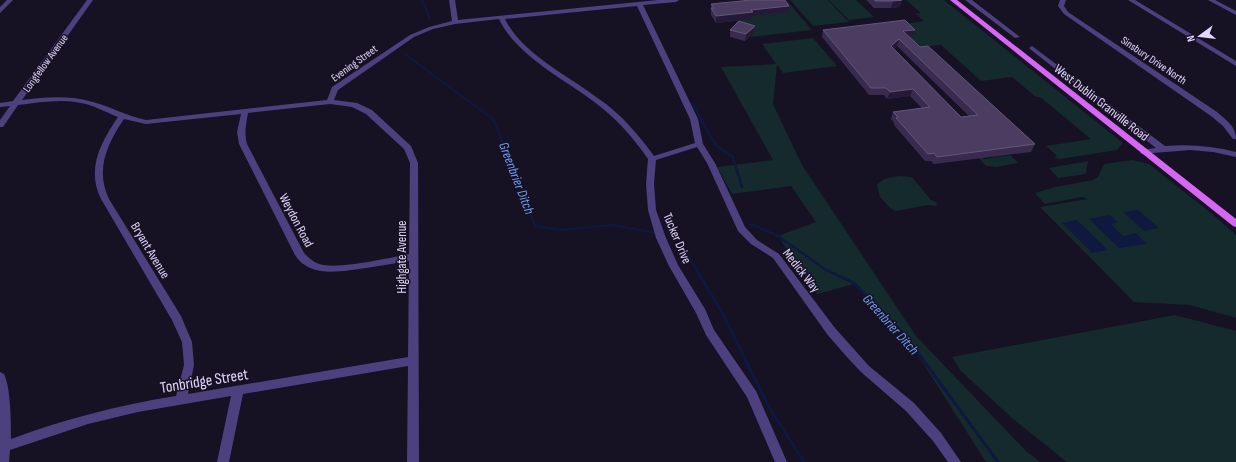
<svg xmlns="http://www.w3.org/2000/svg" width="1236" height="462" font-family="'Sofia Sans Condensed',sans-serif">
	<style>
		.green { fill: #142a2d }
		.water { fill: #0f183f }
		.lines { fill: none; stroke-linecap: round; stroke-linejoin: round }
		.stream-far2 { stroke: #0f183f; stroke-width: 2 }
		.stream-far1 { stroke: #0f183f; stroke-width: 2.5 }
		.stream { stroke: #0f183f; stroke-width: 3 }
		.minor { fill: #4d407e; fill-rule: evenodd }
		.primary { fill: #d667f2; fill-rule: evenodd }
		.wall { fill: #392b50; fill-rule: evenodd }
		.shaded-wall { fill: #241937 }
		.building { fill: #4b3d62; stroke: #62567a; fill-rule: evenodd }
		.labels { text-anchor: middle; stroke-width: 3; stroke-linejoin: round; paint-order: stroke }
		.far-street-label { font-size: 11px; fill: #e1d7fb; stroke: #171124 }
		.street-label { font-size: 13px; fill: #e1d7fb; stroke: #171124 }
		.water-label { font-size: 14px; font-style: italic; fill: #6e9ef2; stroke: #171124 }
		.near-street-label { font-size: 16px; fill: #e1d7fb; stroke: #171124 }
	</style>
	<rect width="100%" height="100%" fill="#171124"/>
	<path class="green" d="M790,0h38l21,22 -36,4z
		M829,0h27l18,17 -25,3z
		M906,0h38l179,143 -6,7 -57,9 -6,-1 3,-2 -11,-10 45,-7 -51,-42h-4l-24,-20 -31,4 -40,-36 -29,3 -11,-10 11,-1 -8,-13 20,-3 -8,-7 5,-1z
		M788,2l24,28 -62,7 4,-4 -13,-13 11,-1 -2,-3 38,-4 -4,-7z
		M813,38l24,28 -54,7 -6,-8 -4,39 29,61 114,171 110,115 14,11h-54l-79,-124 -53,-54 -37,10 -39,-58 38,-14 -25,-36 -59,8 -15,-27 56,-7 -52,-93 55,-3 -14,-20z
		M979,154l5,5 26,-4 8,8 -22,4 -10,-1 -10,-11z
		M1133,160l16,4 62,49 25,22v83l-46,-13 -56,-3 -94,-95 48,-8 -6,-2 -37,7 -10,-11 20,-6 38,-7 5,-3 6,-13z
		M1088,161l-2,13 -28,4 -9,-10z
		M900,176l12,1 19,23 6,3 -1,3 -8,-1 -32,6 -6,-3 -10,-11 -3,-12c6,-7 14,-8 23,-9z
		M1175,315l61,16v131h-169l-55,-44 -52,-48 -8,-13z"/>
	<path class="water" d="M1138,210l21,18 -15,3 -21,-19z
		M1110,215l8,7 -7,2 12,12 13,-3 11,11 -28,4 -30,-29z
		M1077,220l31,30 -16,3 -30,-30z"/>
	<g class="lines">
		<path class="stream-far2" d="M422,0l8,19
			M406,55l87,64
			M692,103l9,16"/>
		<path class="stream-far1" d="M493,118l42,108 26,4 52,-5 42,8
			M700,118l11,20 7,9 15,10 9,30
			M751,224l27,12 48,34
			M677,237l20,33"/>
		<path class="stream" d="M696,269l26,43 47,95 35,55
			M824,269l30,14 53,55 91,124"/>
		<path class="minor" d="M7,0h6l-13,13v-6z
			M87,0h6l-71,100c24,-3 47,-5 71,2 18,5 34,14 53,18l181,-20 5,-13 78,-52 19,-8 23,-6 -3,-21h6l3,20 200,-20h21l-3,2 -33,3 55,114 5,25 12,19 30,64 12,13 22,14 56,74 34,38 45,37 27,30 20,29h-13l-15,-21 -27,-30 -45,-39 -15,-16 -19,-22 -54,-76 -22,-14 -13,-13 -31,-68 -10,-16 -41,13 -2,24 2,26 10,28 12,27 27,44 9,21 42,61 31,71h-12l-28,-65 -41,-62 -10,-22 -27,-47 -13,-28 -8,-28 -2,-26 2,-25c-15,-22 -33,-42 -55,-58 -31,-23 -77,-46 -94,-82l-44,5 -22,5 -19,8 -76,53 -4,10 23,3 15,7 39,36 7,17 1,299h-12l1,-96 -165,28 -14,68h-12l14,-66 -93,16 -50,12 -78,26 -1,12h-9v-90l4,2c7,15 7,48 7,65 54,-20 108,-34 165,-43l8,-31 -2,-23 -10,-22 -71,-121c-15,-30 0,-57 17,-82 -10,-4 -21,-10 -32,-13 -22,-6 -45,-2 -68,1l-15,22h-3v-7l10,-14 -10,1v-4l13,-2zM637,6l53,113 5,24 -41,13c-16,-22 -33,-42 -55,-57 -30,-23 -77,-45 -94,-80zM330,104l22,3 14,7 38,35 6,14 -1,91c-21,4 -71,16 -90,10 -6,-2 -11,-7 -15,-11l-57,-109c-3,-11 -1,-20 1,-31zM241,114l-4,18 2,12 56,111c15,24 48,16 71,13 15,-2 29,-5 43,-7l-1,96 -220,37 6,-29 -2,-23 -11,-26 -72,-117c-14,-29 -2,-55 15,-80l22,5z
			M965,0h7l48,37 -5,1z
			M1060,0h6l-2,6 4,6 149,100c9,8 19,14 19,27h-3l-10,-13 -12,-10 -147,-102 -6,-8z
			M1128,0h7l101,61v5z
			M1208,0h7l21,11v4z
			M1032,46l133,100c24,-2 48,0 71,6v5l-23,-5 -23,-2 -49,4 -1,-2 1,-2 15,-2 -126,-99 -1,-1z"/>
		<path class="primary" d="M950,0h7l279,219v8l-3,-1z"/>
	</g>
	<path class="wall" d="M866,0h35l-1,7 -9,1h-17z
		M711,4l77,8 -35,4 -1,3 -36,4 -5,-8z
		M755,26l-1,7 -9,8 -15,-4v-7z
		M823,30l90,6 -3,1 10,10 115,97 -4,8 -97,12 -3,-3h-6l-31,-36v-2l-3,-4 2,-7 29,-4 -12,-12 -23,3 -3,-4h-15l-47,-58zM897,46l72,70 -8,1 -67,-68z"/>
	<path class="shaded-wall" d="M902,0l-2,7 -9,1 2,-7z
		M789,6l-1,6 -35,4 -1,3 -36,4v-7l35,-6z
		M755,26l-1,7 -9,8 1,-7z
		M915,30l-2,6 -12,2 2,-7z
		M899,39l-2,7 -8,8 2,-8z
		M913,89l-3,7 -23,3 3,-7z"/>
	<path class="building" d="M751,0h34l4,6 -38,4 2,2 -37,4 -5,-8h3l-3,-4z
		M874,0h28l-9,1h-17z
		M905,20l10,10 -12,1 17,16 8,-1 107,98 -98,13 -3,-4 -6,1 -32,-36 2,-1 -5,-5 37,-5 -17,-18 -23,3 -4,-4h-15l-48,-58zM899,39l79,76 -17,2 -70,-71z
		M739,21l16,5 -9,8 -16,-4z"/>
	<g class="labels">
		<g class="far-street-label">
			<text transform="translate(1154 60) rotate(34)" y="4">Sinsbury Drive North</text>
			<text transform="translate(45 63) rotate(-54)" y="4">Longfellow Avenue</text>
			<text transform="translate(354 63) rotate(-36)" y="4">Evening Street</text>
		</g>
		<g class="street-label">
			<text transform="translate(1102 102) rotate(38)" y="5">West Dublin Granville Road</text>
			<text transform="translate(297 220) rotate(62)" y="5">Weydon Road</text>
			<text transform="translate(678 238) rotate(67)" y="5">Tucker Drive</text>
			<text transform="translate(151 250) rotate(59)" y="5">Bryant Avenue</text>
			<text transform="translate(401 257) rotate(-90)" y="5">Highgate Avenue</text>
			<text transform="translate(802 270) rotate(52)" y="5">Medick Way</text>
		</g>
		<g class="water-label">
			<text transform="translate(517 178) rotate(69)" y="5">Greenbrier Ditch</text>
			<text transform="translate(891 324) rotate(48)" y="5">Greenbrier Ditch</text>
		</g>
		<g class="near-street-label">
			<text transform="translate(204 380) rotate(-9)" y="6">Tonbridge Street</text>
		</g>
	</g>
	<g transform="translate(1200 36) rotate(255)" stroke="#171124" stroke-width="3" paint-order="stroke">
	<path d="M0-3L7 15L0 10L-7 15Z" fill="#e1d7fb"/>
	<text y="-6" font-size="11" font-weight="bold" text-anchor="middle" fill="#e1d7fb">N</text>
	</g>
</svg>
